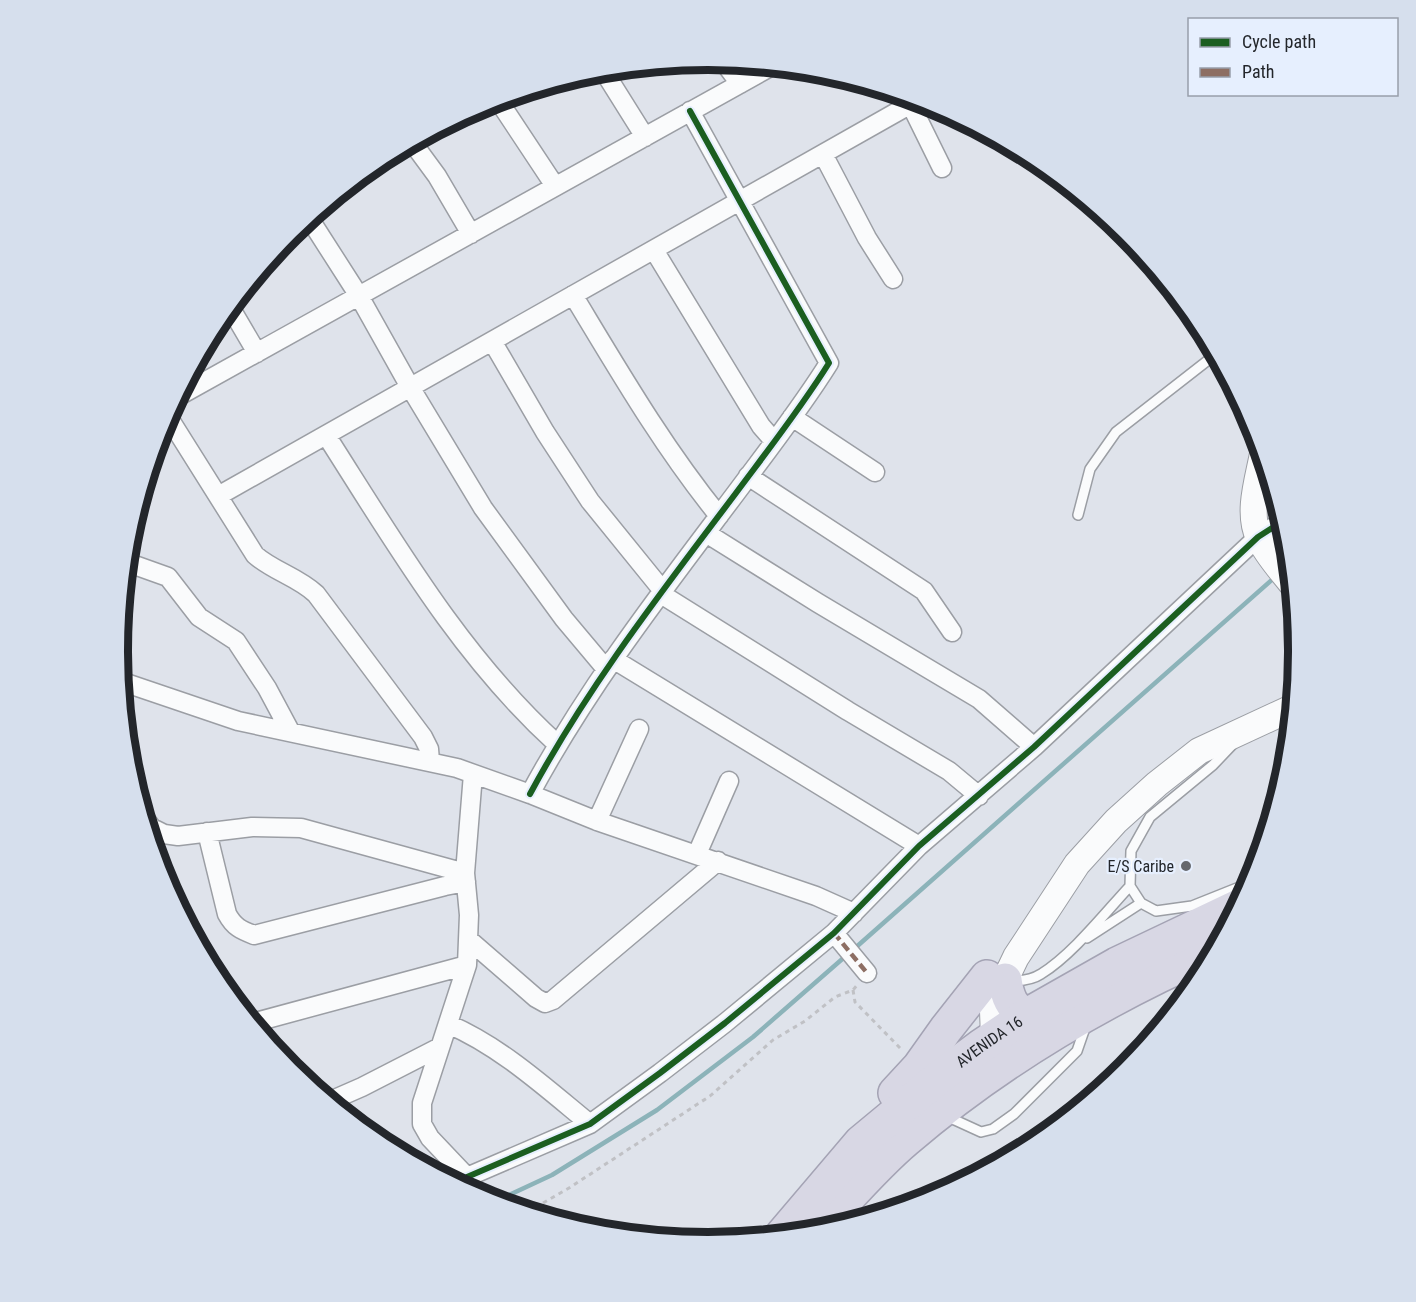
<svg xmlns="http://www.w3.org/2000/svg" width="1416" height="1302" font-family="'Roboto Condensed',sans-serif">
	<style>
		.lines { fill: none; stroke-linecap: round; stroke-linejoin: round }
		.stream { stroke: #8cb3b9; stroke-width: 4.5 }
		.lane-casing { stroke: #9b9ea4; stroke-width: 12 }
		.street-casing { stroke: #9b9ea4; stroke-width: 21 }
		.secondary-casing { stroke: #9b9ea4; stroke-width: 28 }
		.highway-casing { stroke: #a4a3b4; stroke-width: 36 }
		.path { stroke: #c0c1c5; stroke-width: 3; stroke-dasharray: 4.5 4.5; stroke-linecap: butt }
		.lane { stroke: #fafbfc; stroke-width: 9 }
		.street { stroke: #fafbfc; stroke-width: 18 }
		.secondary { stroke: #fafbfc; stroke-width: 26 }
		.highway { stroke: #d8d7e4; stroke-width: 33 }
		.quiet { stroke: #8d6e63; stroke-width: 4.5; stroke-dasharray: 9 4.5; stroke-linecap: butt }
		.cycleway-casing { stroke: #e6effe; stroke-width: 10 }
		.cycleway { stroke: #1b5e20; stroke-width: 6 }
		.poi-dot { fill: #65686e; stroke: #e6effe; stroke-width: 2 }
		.labels { text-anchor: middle; stroke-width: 4.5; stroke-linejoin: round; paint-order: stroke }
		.poi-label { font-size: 16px; fill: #23262b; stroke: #e6effe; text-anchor: end }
		.street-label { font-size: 16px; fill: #23262b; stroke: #e6effe }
		.rim { fill: none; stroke: #23262b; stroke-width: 8 }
	</style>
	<rect width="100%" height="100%" fill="#dfe3eb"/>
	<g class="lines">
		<path class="stream" d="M854,949l421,-372
			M496,1201l56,-26 105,-65 96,-73 95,-83"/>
		<g class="lane-casing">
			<path id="lane" d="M1078,515l12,-46 26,-37 100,-78
				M1233,744l-20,21 -63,52 -19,34 -1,35 11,17 15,8 36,-5 60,-24
				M1087,938l54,-35
				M1010,981c11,0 22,-1 31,-7 31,-19 64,-61 89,-88
				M946,1116l35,16 12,-3 21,-15 63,-63 9,-26"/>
		</g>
		<g class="street-casing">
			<path id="street" d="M723,61l17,23
				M603,70l42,67
				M907,97l35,71
				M498,100l57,86
				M412,142l25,34 34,58
				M823,154l44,84 26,41
				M309,218l50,78 51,91 73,121 81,111 42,50
				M654,250l107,176 13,15
				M573,295c46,76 90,152 146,221
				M230,307l27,46
				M492,341l53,91 45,69 73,90
				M177,397l595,-331
				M167,415l88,140c18,16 43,22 61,39l107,143 6,12 1,12
				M792,417l83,55
				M326,435c69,108 135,222 231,309
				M748,476l176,115 28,41
				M218,496l693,-392
				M706,533l112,70 161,96 55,48
				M126,562l42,15 31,40 37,24 31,47 23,43
				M661,594l187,117 101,60 30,25
				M613,659l306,187
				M120,681l118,40 219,47 73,26 67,27 219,75 38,17
				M530,794c58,-108 133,-204 206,-301 32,-43 65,-85 93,-130l-139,-252
				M143,816l9,12 12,6 14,2 74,-9 49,1 164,45
				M597,821l42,-92
				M207,832l20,82c7,13 14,16 27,21l191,-49 21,-4
				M697,854l32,-73
				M834,933l33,40
				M468,939l68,59 9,5 8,-3 165,-139
				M252,1023l215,-58
				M448,1024c52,22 98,64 142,100
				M330,1101l32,-14 78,-40
				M467,1177l-37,-39 -8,-14v-21l45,-138 2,-50 -4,-42 8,-99
				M453,1182l14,-5 123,-53 70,-51 65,-50 109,-90 85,-87 115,-99 224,-210 25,-16
				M528,1211l4,1"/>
		</g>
		<g class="secondary-casing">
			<path id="secondary" d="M1263,454c-5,26 -16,59 -4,84 8,17 22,32 33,46
				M1002,1049l-8,-12 -1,-26 12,-31 11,-23 61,-93 39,-43 41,-37 42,-33 95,-44"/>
		</g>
		<g class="highway-casing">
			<g id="highway">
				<path d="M1005,980c2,15 6,29 22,35"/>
				<path d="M895,1093l24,-26 27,-38 41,-52"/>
				<path d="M817,1231c29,-30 57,-64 89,-91 92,-79 198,-141 309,-190"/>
				<path id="s1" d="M782,1235l79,-93 76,-63 44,-33 46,-31 90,-51 122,-58"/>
			</g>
		</g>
		<path class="path" d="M853,990l2,12 47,48
			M543,1203l26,-15 141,-92 63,-56 32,-19 30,-24 18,-7 5,-6"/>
		<use href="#lane" class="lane"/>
		<use href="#street" class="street"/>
		<use href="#secondary" class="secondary"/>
		<use href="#highway" class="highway"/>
		<path class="quiet" d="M834,933l33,40"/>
		<g class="cycleway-casing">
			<path id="cycleway" d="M530,794c58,-108 133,-204 206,-301 32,-43 65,-85 93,-130l-139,-252
				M453,1182l14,-5 123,-53 70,-51 65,-50 109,-90 85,-87 115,-99 224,-210 25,-16"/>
		</g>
		<use href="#cycleway" class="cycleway"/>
	</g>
	<circle class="poi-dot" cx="1186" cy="866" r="6"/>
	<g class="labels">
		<g class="poi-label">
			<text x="1174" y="872">E/S Caribe</text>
		</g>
		<g class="street-label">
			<text dy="6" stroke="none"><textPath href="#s1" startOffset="285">AVENIDA 16</textPath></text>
		</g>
	</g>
	<path d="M0 0H1416V1302H0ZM708 70H708A580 580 0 0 1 1288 650V652A580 580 0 0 1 708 1232H708A580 580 0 0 1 128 652V650A580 580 0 0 1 708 70Z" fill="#d6dfed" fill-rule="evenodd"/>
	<path class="rim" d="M708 70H708A580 580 0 0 1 1288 650V652A580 580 0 0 1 708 1232H708A580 580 0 0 1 128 652V650A580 580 0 0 1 708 70Z"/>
	<rect x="1188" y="18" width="210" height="78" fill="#e6effe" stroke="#989faa" stroke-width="1.5"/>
	<rect x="1200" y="38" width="30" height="9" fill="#1b5e20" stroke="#989faa" stroke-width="1.5"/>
	<text x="1242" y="48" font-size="18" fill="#23262b">Cycle path</text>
	<rect x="1200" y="68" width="30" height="9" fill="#8d6e63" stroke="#989faa" stroke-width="1.5"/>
	<text x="1242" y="78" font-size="18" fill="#23262b">Path</text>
</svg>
